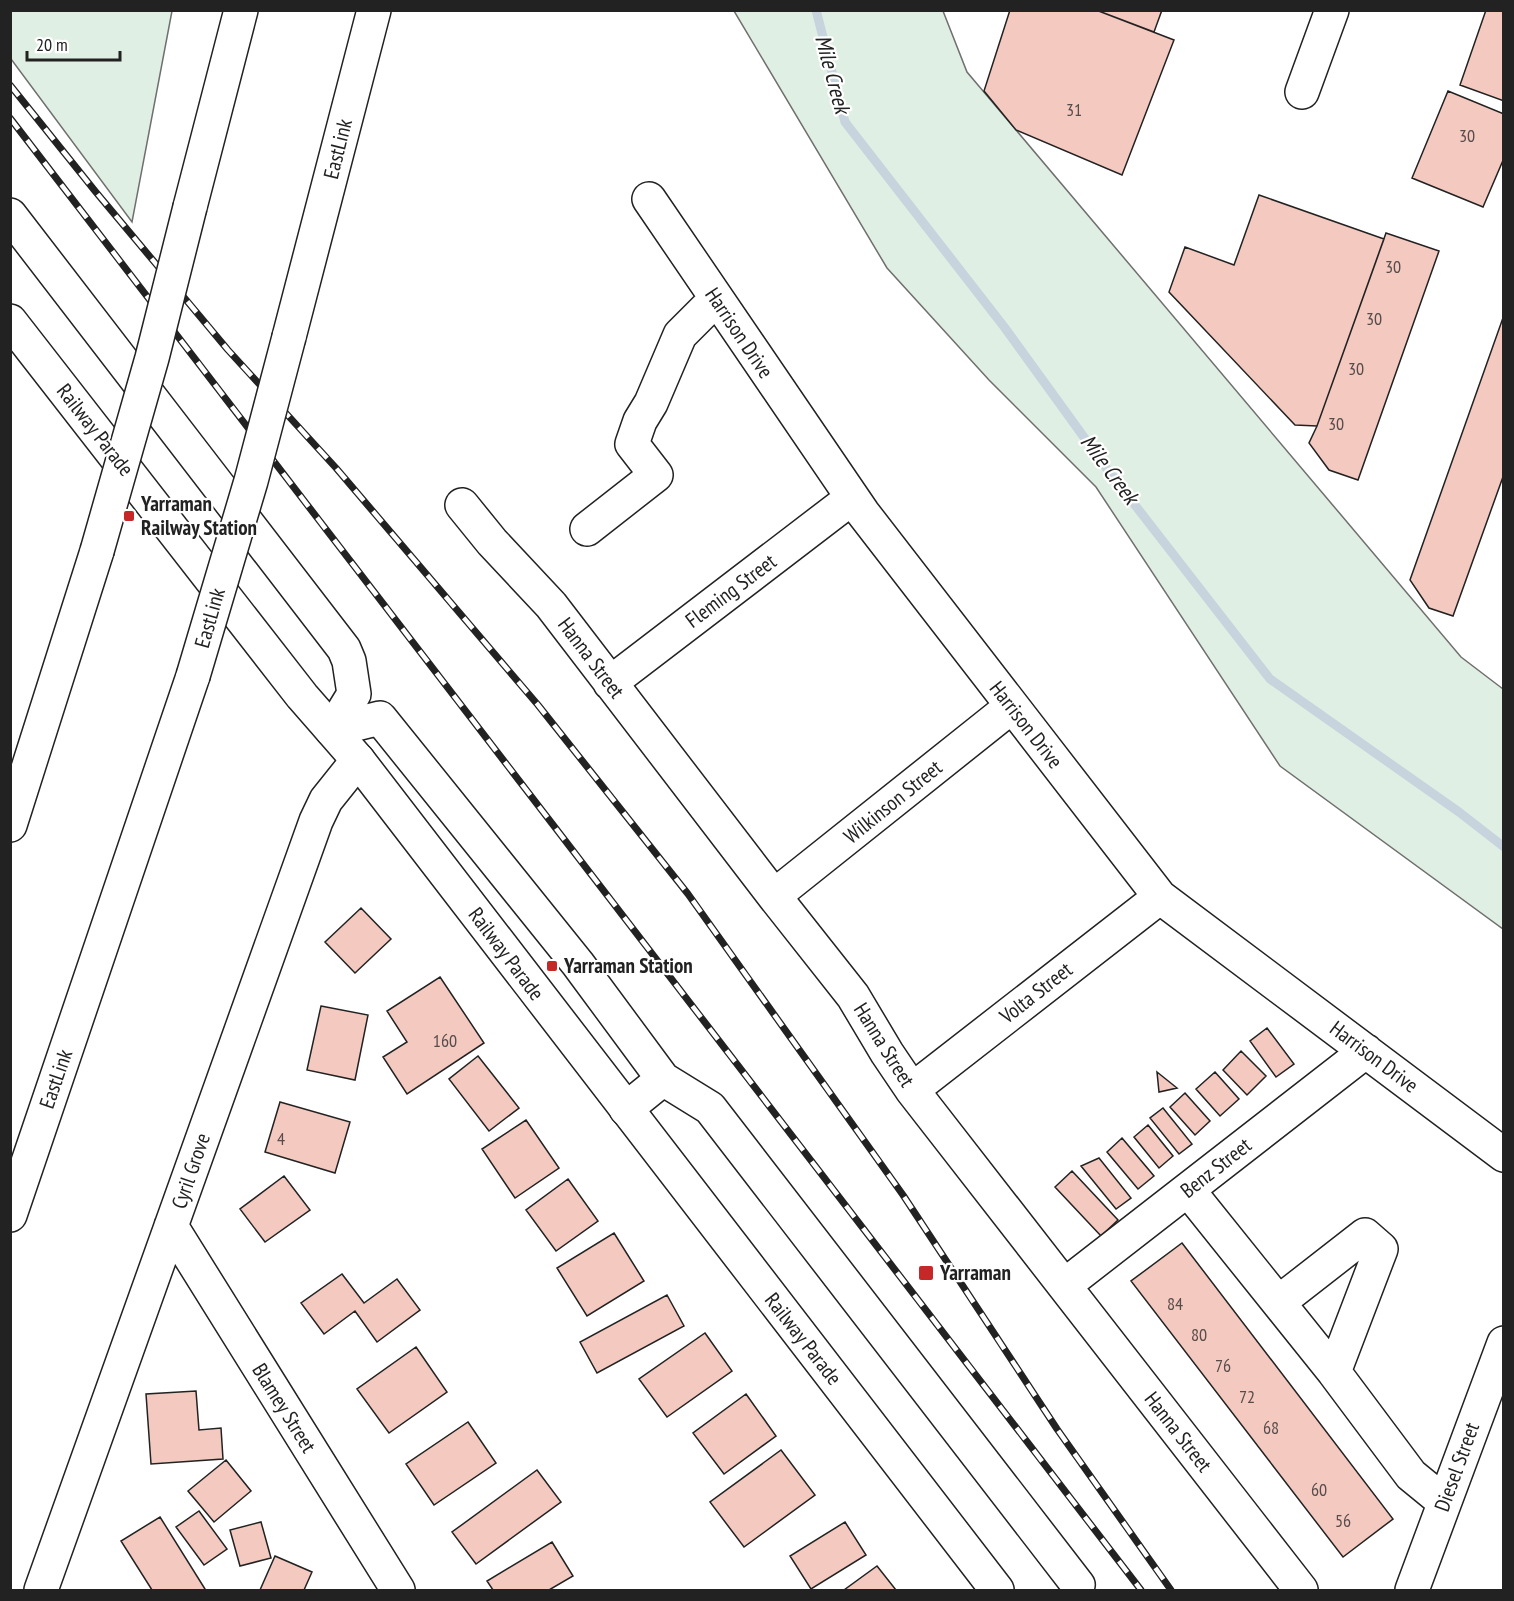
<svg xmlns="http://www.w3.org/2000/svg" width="1514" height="1601" font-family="'PT Sans Narrow',sans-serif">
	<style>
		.green { fill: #e0efe3; stroke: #6f6f6f; stroke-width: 1.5 }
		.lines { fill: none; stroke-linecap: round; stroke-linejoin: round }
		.stream { stroke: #c7d3dd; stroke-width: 9 }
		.building { fill: #f3c9c0; stroke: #222; stroke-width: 1.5 }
		.minor-casing { stroke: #222; stroke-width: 36 }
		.major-casing { stroke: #222; stroke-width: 36 }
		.highway-casing { stroke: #222; stroke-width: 36 }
		.minor { stroke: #fff; stroke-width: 33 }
		.major { stroke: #fff; stroke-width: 33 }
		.highway { stroke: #fff; stroke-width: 33 }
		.rail-casing { stroke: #222; stroke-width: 7 }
		.rail { stroke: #fff; stroke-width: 4.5; stroke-dasharray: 14; stroke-linecap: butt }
		.highway-bridge-casing { stroke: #222; stroke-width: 36; stroke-linecap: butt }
		.highway-bridge { stroke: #fff; stroke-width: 33 }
		.poi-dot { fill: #c62828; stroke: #fff; stroke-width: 2 }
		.labels { text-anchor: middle; stroke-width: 4.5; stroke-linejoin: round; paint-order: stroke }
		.number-label { font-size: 18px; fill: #564c4a }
		.street-label { font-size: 21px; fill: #222; stroke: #fff }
		.poi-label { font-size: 21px; font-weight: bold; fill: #222; stroke: #fff; text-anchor: start }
		.water-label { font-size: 22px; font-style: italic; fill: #222; stroke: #fff }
	</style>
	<rect width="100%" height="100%" fill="#fff"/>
	<path class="green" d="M11,10l161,1 -40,211 -121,-163z
		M734,11h209l24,61 494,585 42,32v240l-223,-163 -184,-279 -107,-107 -102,-112z"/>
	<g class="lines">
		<path class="stream" d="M816,10l29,112 160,206 102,141 163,210 189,133 45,35"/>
	</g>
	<path class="building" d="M1010,10h86l78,30 -52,135 -106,-45 -32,-39z
		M1096,10h66l-8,22z
		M1486,10h18v91l-44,-16z
		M1448,91l56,23v44l-21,49 -71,-29z
		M1259,195l125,44 -67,187 -22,-1 -126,-133 16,-45 49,18z
		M1386,233l53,18 -81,229 -29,-10 -20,-27 8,-17z
		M1504,315v159l-51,142 -24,-8 -19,-28z
		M361,908l30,31 -36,34 -30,-31z
		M440,977l44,66 -77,51 -24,-37 24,-15 -20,-31z
		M321,1006l47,9 -13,65 -48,-10z
		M1267,1028l27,36 -18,13 -26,-36z
		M1241,1051l25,25 -19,19 -24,-25z
		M478,1056l41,52 -30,23 -40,-52z
		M1157,1072l20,16 -18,4z
		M1215,1072l24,27 -19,17 -24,-27z
		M1185,1093l25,28 -15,14 -25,-28z
		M280,1102l70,20 -15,51 -70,-21z
		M1163,1108l29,36 -13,10 -29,-36z
		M526,1120l33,48 -44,30 -33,-49z
		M1148,1125l25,31 -14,12 -25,-31z
		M1122,1138l32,38 -16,13 -31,-37z
		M1099,1158l32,40 -15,11 -35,-43z
		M1072,1171l46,49 -17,16 -46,-49z
		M284,1176l26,34 -45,32 -25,-33z
		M568,1179l30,42 -42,30 -30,-41z
		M614,1233l30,48 -57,35 -30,-48z
		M1182,1243l211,276 -50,38 -212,-276z
		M342,1274l22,29 33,-24 23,31 -43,32 -22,-31 -31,23 -23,-31z
		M667,1295l17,31 -87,47 -17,-31z
		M705,1333l27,38 -65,46 -28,-38z
		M416,1347l31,45 -58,41 -32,-44z
		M196,1391l3,39 22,-2 2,31 -72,5 -5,-70z
		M746,1394l30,42 -52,38 -31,-41z
		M468,1422l28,41 -62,42 -28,-41z
		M781,1450l34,45 -71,52 -34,-45z
		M226,1460l25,31 -37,31 -26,-31z
		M537,1470l24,32 -85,62 -24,-32z
		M199,1511l28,38 -23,16 -28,-38z
		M160,1517l45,72 -2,1h-51l-31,-49z
		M261,1522l10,36 -31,8 -10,-36z
		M845,1522l21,33 -55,34 -21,-33z
		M552,1542l21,34 -24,14h-56l-6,-9z
		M275,1556l37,16 -8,18h-44z
		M877,1566l19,24h-52z"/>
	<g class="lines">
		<g class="minor-casing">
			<path id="minor" d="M1302,92l30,-82
				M649,199l214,314 297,384 344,258
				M10,215l334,434 5,12 5,33 -22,36
				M462,505l30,37 59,63 223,291 79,100 34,57 25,37 389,500
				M587,529l69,-54 -24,-31 8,-23 11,-18 29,-68 36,-36
				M610,683l242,-185
				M332,730l48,-12 198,246 85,115 -37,30
				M774,896l237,-189
				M663,1079l47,29 368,477 -2,5
				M912,1090l248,-193
				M1188,1190l146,182 77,103 33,27
				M171,1226l227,364
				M1065,1285l301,-234
				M1279,1302l86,-67 16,14 -47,123
				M41,1590l275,-769 10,-21 32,-40
				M1412,1590l92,-247"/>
		</g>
		<g class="major-casing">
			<path id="major" d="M10,321l292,375 56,64 639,830"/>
		</g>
		<g class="highway-casing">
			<path id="highway" d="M190,207l51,-197
				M289,337l85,-327
				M10,825l87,-274
				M10,1215l183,-539"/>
		</g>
		<use href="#minor" class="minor"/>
		<use href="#major" class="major"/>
		<use href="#highway" class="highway"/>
		<g class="rail-casing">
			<path id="rail" d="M10,85l85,106 133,159 108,118 202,237 150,189 215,301 154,234 114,161
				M10,118l1131,1472"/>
		</g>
		<use href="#rail" class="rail"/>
		<g class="highway-bridge-casing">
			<path id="highway-bridge" d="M97,551l55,-193 38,-151
				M193,676l58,-195 38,-144"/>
		</g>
		<use href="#highway-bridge" class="highway-bridge"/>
	</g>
	<g class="poi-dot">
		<rect x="123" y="510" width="12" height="12" rx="3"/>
		<rect x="546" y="960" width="12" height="12" rx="3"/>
		<rect x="918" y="1265" width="16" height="16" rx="3"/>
	</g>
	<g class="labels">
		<g class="number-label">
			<text x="1074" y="116">31</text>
			<text x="1467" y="142">30</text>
			<text x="1393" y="273">30</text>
			<text x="1374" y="325">30</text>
			<text x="1356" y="375">30</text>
			<text x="1336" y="430">30</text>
			<text x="445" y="1047">160</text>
			<text x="281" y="1145">4</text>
			<text x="1175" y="1310">84</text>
			<text x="1199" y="1341">80</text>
			<text x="1223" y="1372">76</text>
			<text x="1247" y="1403">72</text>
			<text x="1271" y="1434">68</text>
			<text x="1319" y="1496">60</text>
			<text x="1343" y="1527">56</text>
		</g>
		<g class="street-label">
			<text transform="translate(338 149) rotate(-76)" y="7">EastLink</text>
			<text transform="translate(739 333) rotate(56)" y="7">Harrison Drive</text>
			<text transform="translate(95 430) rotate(52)" y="7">Railway Parade</text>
			<text transform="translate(731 591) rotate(-37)" y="7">Fleming Street</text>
			<text transform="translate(210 618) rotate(-74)" y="7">EastLink</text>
			<text transform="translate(591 658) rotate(53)" y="7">Hanna Street</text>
			<text transform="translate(1026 725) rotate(52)" y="7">Harrison Drive</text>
			<text transform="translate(893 802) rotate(-39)" y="7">Wilkinson Street</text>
			<text transform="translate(506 954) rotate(53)" y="7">Railway Parade</text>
			<text transform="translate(1036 993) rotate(-38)" y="7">Volta Street</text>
			<text transform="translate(884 1045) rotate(58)" y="7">Hanna Street</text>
			<text transform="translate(1374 1057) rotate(37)" y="7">Harrison Drive</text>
			<text transform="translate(56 1079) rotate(-71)" y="7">EastLink</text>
			<text transform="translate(1216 1168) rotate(-38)" y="7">Benz Street</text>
			<text transform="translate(191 1171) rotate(-71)" y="7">Cyril Grove</text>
			<text transform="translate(803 1339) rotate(52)" y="7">Railway Parade</text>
			<text transform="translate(284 1408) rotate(58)" y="7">Blamey Street</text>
			<text transform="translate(1178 1432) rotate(52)" y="7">Hanna Street</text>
			<text transform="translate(1457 1467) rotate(-70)" y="7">Diesel Street</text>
		</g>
		<g class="poi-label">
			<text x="141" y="511">Yarraman<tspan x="141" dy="24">Railway Station</tspan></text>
			<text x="564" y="973">Yarraman Station</text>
			<text x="940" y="1280">Yarraman</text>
		</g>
		<g class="water-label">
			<text transform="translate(833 74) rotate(75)" y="8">Mile Creek</text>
			<text transform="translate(1110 469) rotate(53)" y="8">Mile Creek</text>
		</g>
	</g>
	<rect width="1514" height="1601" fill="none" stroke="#222222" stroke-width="24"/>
	<path d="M27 51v9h93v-9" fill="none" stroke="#222222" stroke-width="3"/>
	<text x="36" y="51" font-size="18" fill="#222222" stroke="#ffffff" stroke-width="4.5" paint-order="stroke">20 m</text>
</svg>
